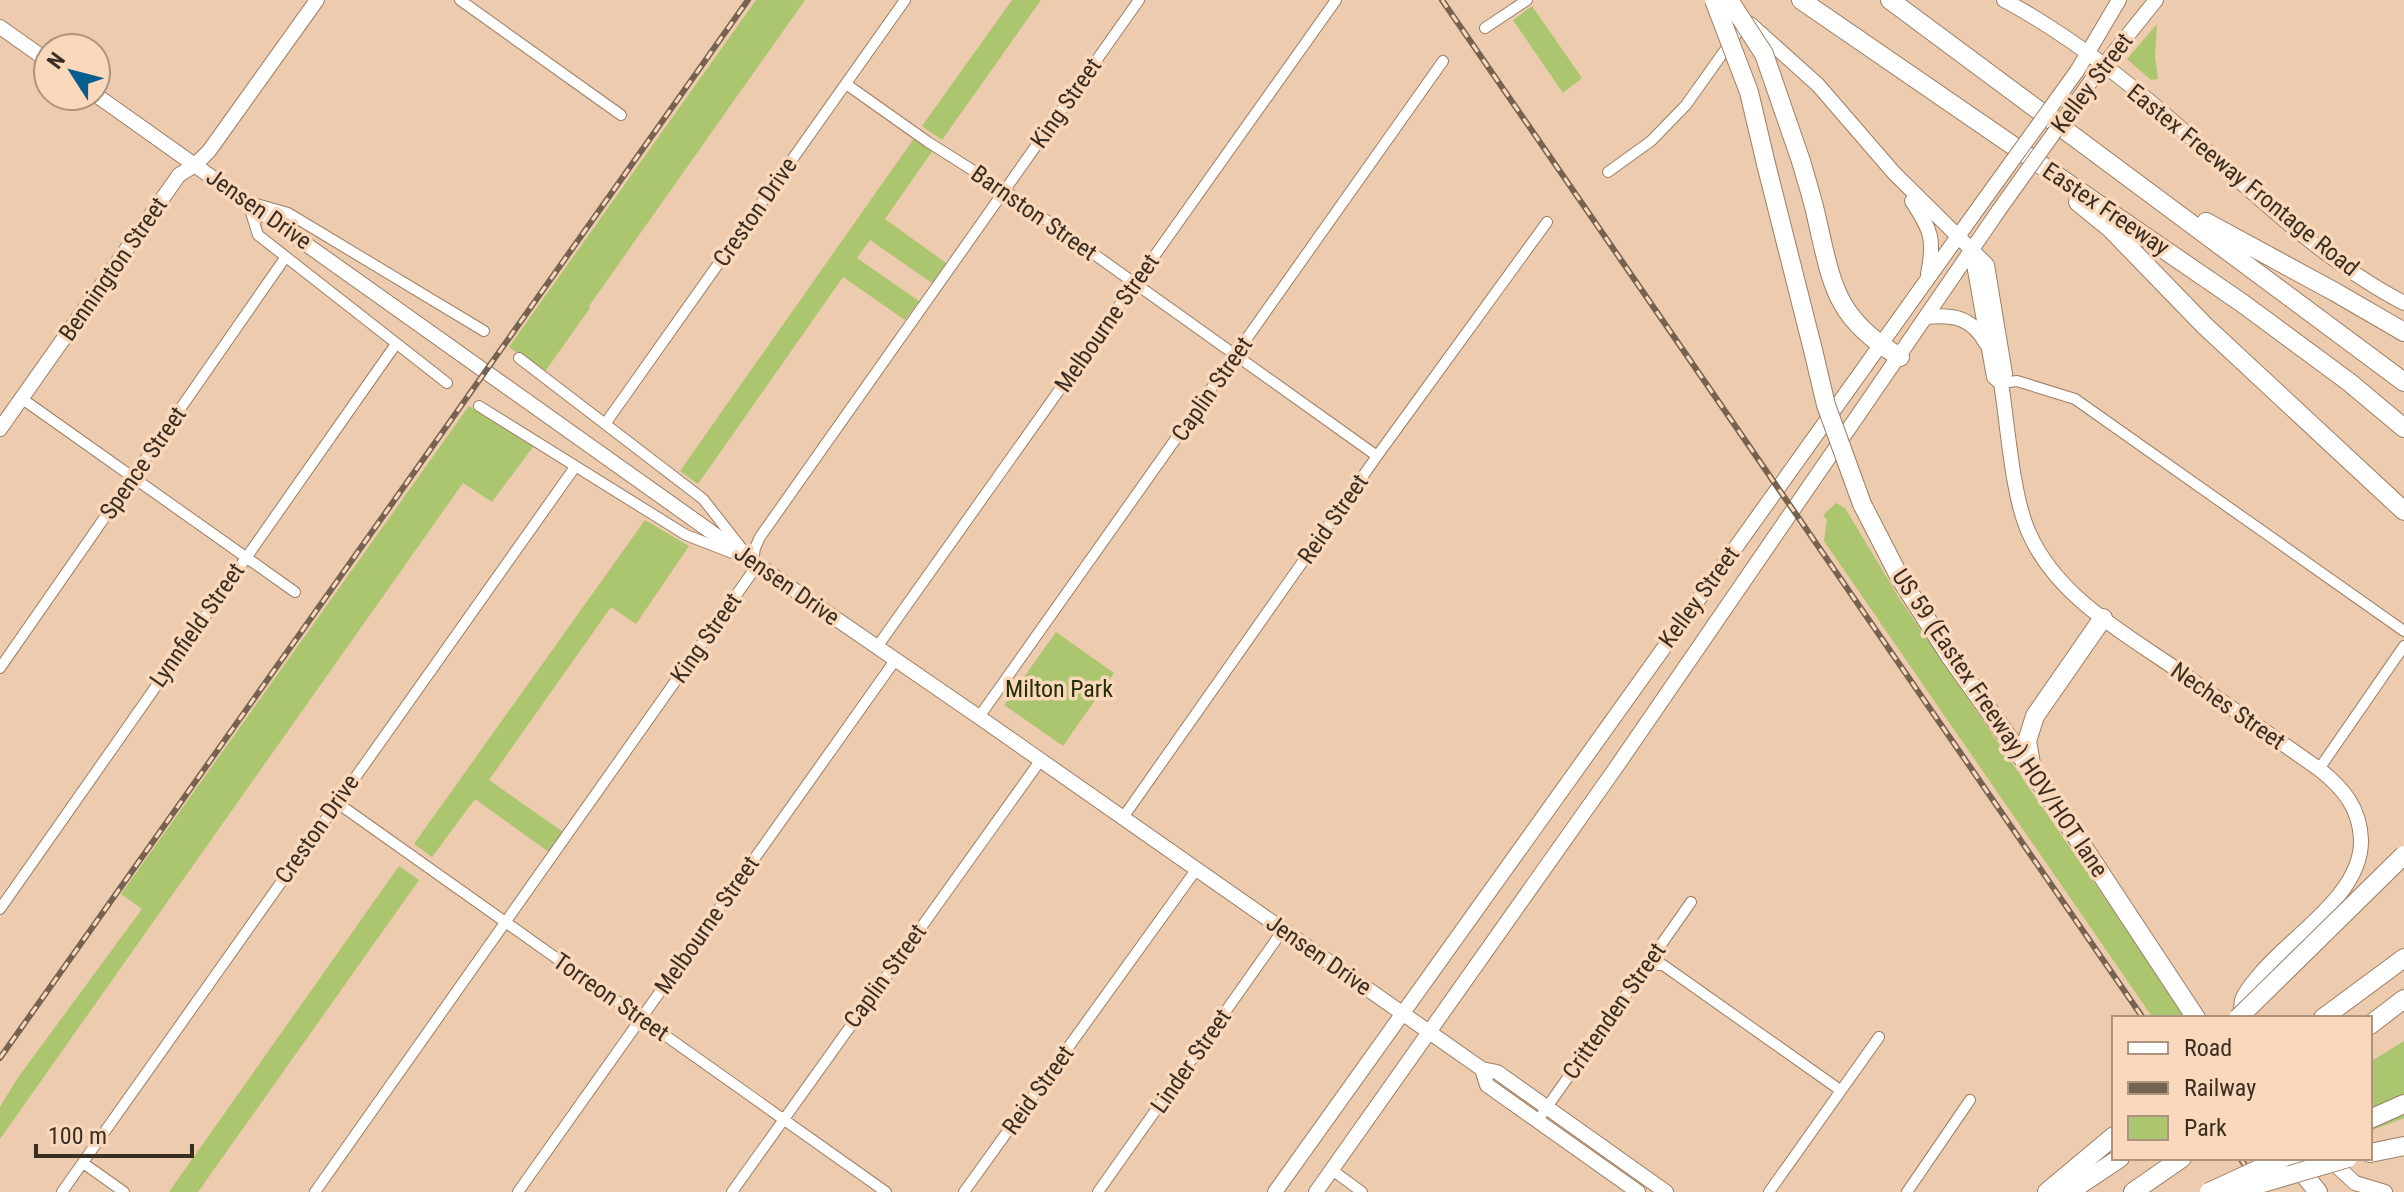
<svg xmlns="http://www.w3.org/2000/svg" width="2404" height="1192" font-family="'Roboto Condensed',sans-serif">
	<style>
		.green { fill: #abc66e }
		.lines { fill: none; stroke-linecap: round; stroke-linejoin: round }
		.street-casing { stroke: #9d7e63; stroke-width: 12 }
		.secondary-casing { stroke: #9d7e63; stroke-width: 16 }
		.highway-casing { stroke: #9d7e63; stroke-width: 20 }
		.street { stroke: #fff; stroke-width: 10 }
		.secondary { stroke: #fff; stroke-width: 14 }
		.highway { stroke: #fff; stroke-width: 18 }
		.rail-casing { stroke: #766251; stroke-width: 6 }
		.rail { stroke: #fad8bb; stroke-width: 3; stroke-dasharray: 9; stroke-linecap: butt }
		.secondary-bridge-casing { stroke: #9d7e63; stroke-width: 16; stroke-linecap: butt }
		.highway-bridge-casing { stroke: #9d7e63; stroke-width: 20; stroke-linecap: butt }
		.secondary-bridge { stroke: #fff; stroke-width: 14 }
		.highway-bridge { stroke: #fff; stroke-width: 18 }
		.labels { text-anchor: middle; stroke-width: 7; stroke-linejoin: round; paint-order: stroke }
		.street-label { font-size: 24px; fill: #3a2d22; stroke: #fad8bb }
		.park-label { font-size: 24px; fill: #242f03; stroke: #fad8bb }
	</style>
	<rect width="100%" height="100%" fill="#edcbae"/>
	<path class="green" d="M756,0h49l-216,306 1,2 -46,65 -35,-26z
		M1012,0h29l-99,140 -20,-14z
		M1532,6l50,72 -19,15 -50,-73z
		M2157,24l-2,32 3,23 -7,1 -24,-21z
		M915,137l18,13 -48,69 61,44 -14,20 -62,-43 -13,18 62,43 -14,19 -62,-43 -145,207 -18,-13z
		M469,406l64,41 -41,55 -29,-19 -463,656v-32l17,-28 125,-170 -21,-15z
		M1836,503l9,5 56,93 286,417h-34l-329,-477 3,-21 -4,-5z
		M645,520l44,26 -53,78 -25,-17 -122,173 74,52 -14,20 -74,-53 -43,58 -18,-13z
		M1056,632l58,41 -51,73 -59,-41z
		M399,866l20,14 -221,312h-29z
		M2404,1041v77l-34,13v-69z"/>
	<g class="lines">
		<g class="street-casing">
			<path id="street" d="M460,0l161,115
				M1485,28l42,-28
				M846,84l82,58 76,48 373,266
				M1608,172l43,-31 35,-36 59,-83
				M248,203l10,32 189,148
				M253,203l35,10 196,118
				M519,358l184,141 40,51
				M2001,383l16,-2 58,18 329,232
				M21,398l274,194
				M479,406l207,129 49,19
				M605,424l300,-424
				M877,647l459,-647
				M0,668l285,-410
				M979,717l464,-656
				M2319,769l85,-123
				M336,802l550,390
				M1122,819l255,-363 170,-234
				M0,909l396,-565
				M1643,970l10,-5h10l177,125
				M1538,1120l153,-218
				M83,1163l41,29
				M1332,1170l30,22
				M62,1192l513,-725
				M315,1192l436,-618 4,-26 5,-11 379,-537
				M518,1192l378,-533
				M732,1192l308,-431
				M964,1192l232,-322
				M1098,1192l185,-262
				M1769,1192l110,-155
				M1907,1192l63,-92"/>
		</g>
		<g class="secondary-casing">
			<path id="secondary" d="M2004,0c67,36 135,90 192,142 64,57 131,121 208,161
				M1750,24l68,61 76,88 93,92 18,109 -4,9c7,43 11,113 28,150 28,64 95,100 150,138 46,33 93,65 140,98 24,19 41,39 42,71 1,55 -69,95 -101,134 -6,7 -15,17 -18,26 -1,5 -1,12 -1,18
				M0,27l48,34
				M2077,71l42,-71
				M2091,81l65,-81
				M96,95l656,466 227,156 503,352 15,3 169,120
				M1912,201c19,29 23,38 16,73
				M1972,253l22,124 7,6
				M1927,317c27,-3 45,1 59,26
				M0,429l179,-254 16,-10 14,-14 108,-151
				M1482,1069l5,16 151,107
				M2328,1158l27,25 30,9
				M1275,1192l709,-992
				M1316,1192l299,-423 384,-559"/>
		</g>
		<g class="highway-casing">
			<path id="highway" d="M1801,0l441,303 107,79 55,46
				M1890,0l514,382
				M1801,161c5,18 11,36 15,54 16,69 18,103 84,142
				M1766,164l47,186
				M2078,202l32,26 95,98 199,185
				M2206,222l129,70 69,40
				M1862,504l38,74 50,78 97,136 149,226
				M2031,764l-4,-23 8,-25 68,-98
				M2323,1018l81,-60
				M2370,1025l34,-26
				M2370,1119l34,-15
				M2370,1153l34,-7
				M2291,1158l27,34
				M2047,1192l67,-56
				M2069,1192l51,-34
				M2133,1192l49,-34"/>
		</g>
		<use href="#street" class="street"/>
		<use href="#secondary" class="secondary"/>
		<use href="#highway" class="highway"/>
		<g class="rail-casing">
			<path id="rail" d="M1442,0l701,1018
				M0,1058l748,-1058
				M2240,1158l23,34"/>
		</g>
		<use href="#rail" class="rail"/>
		<g class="secondary-bridge-casing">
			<path id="secondary-bridge" d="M1984,200l93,-129
				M1999,210l92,-129"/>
		</g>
		<g class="highway-bridge-casing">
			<path id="highway-bridge" d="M1714,0l35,92 17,72
				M1729,0l35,54 37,107
				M1813,350l13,55 36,99
				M2238,1018l166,-163
				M2209,1192l74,-34
				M2232,1192l116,-34"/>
		</g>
		<use href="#secondary-bridge" class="secondary-bridge"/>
		<use href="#highway-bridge" class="highway-bridge"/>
	</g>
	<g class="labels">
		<g class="street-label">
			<text transform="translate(2092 83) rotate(-53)" y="8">Kelley Street</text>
			<text transform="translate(1066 103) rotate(-55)" y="8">King Street</text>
			<text transform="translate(2243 180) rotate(39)" y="8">Eastex Freeway Frontage Road</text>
			<text transform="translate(259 209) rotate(35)" y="8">Jensen Drive</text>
			<text transform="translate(2106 209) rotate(34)" y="8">Eastex Freeway</text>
			<text transform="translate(755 212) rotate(-55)" y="8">Creston Drive</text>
			<text transform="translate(1034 213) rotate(35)" y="8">Barnston Street</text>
			<text transform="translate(113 269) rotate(-55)" y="8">Bennington Street</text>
			<text transform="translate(1107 323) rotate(-55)" y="8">Melbourne Street</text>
			<text transform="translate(1212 389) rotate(-55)" y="8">Caplin Street</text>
			<text transform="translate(143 463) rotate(-55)" y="8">Spence Street</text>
			<text transform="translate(1333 519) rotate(-55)" y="8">Reid Street</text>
			<text transform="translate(787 585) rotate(35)" y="8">Jensen Drive</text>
			<text transform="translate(1699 597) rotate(-54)" y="8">Kelley Street</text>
			<text transform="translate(197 625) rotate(-55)" y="8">Lynnfield Street</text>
			<text transform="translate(706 638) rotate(-55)" y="8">King Street</text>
			<text transform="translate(2228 706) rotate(35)" y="8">Neches Street</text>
			<text transform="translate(2000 723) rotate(56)" y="8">US 59 (Eastex Freeway) HOV/HOT lane</text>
			<text transform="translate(317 829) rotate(-55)" y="8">Creston Drive</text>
			<text transform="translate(707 925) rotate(-55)" y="8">Melbourne Street</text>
			<text transform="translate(1319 955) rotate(35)" y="8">Jensen Drive</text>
			<text transform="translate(885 976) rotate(-54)" y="8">Caplin Street</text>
			<text transform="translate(611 997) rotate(35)" y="8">Torreon Street</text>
			<text transform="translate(1614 1011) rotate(-55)" y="8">Crittenden Street</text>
			<text transform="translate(1191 1061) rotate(-55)" y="8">Linder Street</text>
			<text transform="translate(1038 1090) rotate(-54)" y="8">Reid Street</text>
		</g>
		<g class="park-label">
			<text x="1059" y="697">Milton Park</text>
		</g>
	</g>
	<rect x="2112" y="1016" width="260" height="144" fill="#fad8bb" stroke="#ad947e" stroke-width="2"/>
	<rect x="2128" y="1042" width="40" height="12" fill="#ffffff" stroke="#ad947e" stroke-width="2"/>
	<text x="2184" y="1056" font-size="24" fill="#3a2d22">Road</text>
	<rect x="2128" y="1082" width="40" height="12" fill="#766251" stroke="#ad947e" stroke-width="2"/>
	<text x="2184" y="1096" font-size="24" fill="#3a2d22">Railway</text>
	<rect x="2128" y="1116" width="40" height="24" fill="#abc66e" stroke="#ad947e" stroke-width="2"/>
	<text x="2184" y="1136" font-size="24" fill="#3a2d22">Park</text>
	<g transform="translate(72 72) rotate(306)"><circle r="38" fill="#fad8bb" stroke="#ad947e" stroke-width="2"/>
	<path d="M0-6L14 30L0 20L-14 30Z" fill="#085d8f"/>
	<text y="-12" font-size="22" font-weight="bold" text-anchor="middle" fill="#3a2d22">N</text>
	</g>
	<path d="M36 1144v12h156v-12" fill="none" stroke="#3a2d22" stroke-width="4"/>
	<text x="48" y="1144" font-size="24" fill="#3a2d22" stroke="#fad8bb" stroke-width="6" paint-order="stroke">100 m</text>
</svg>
